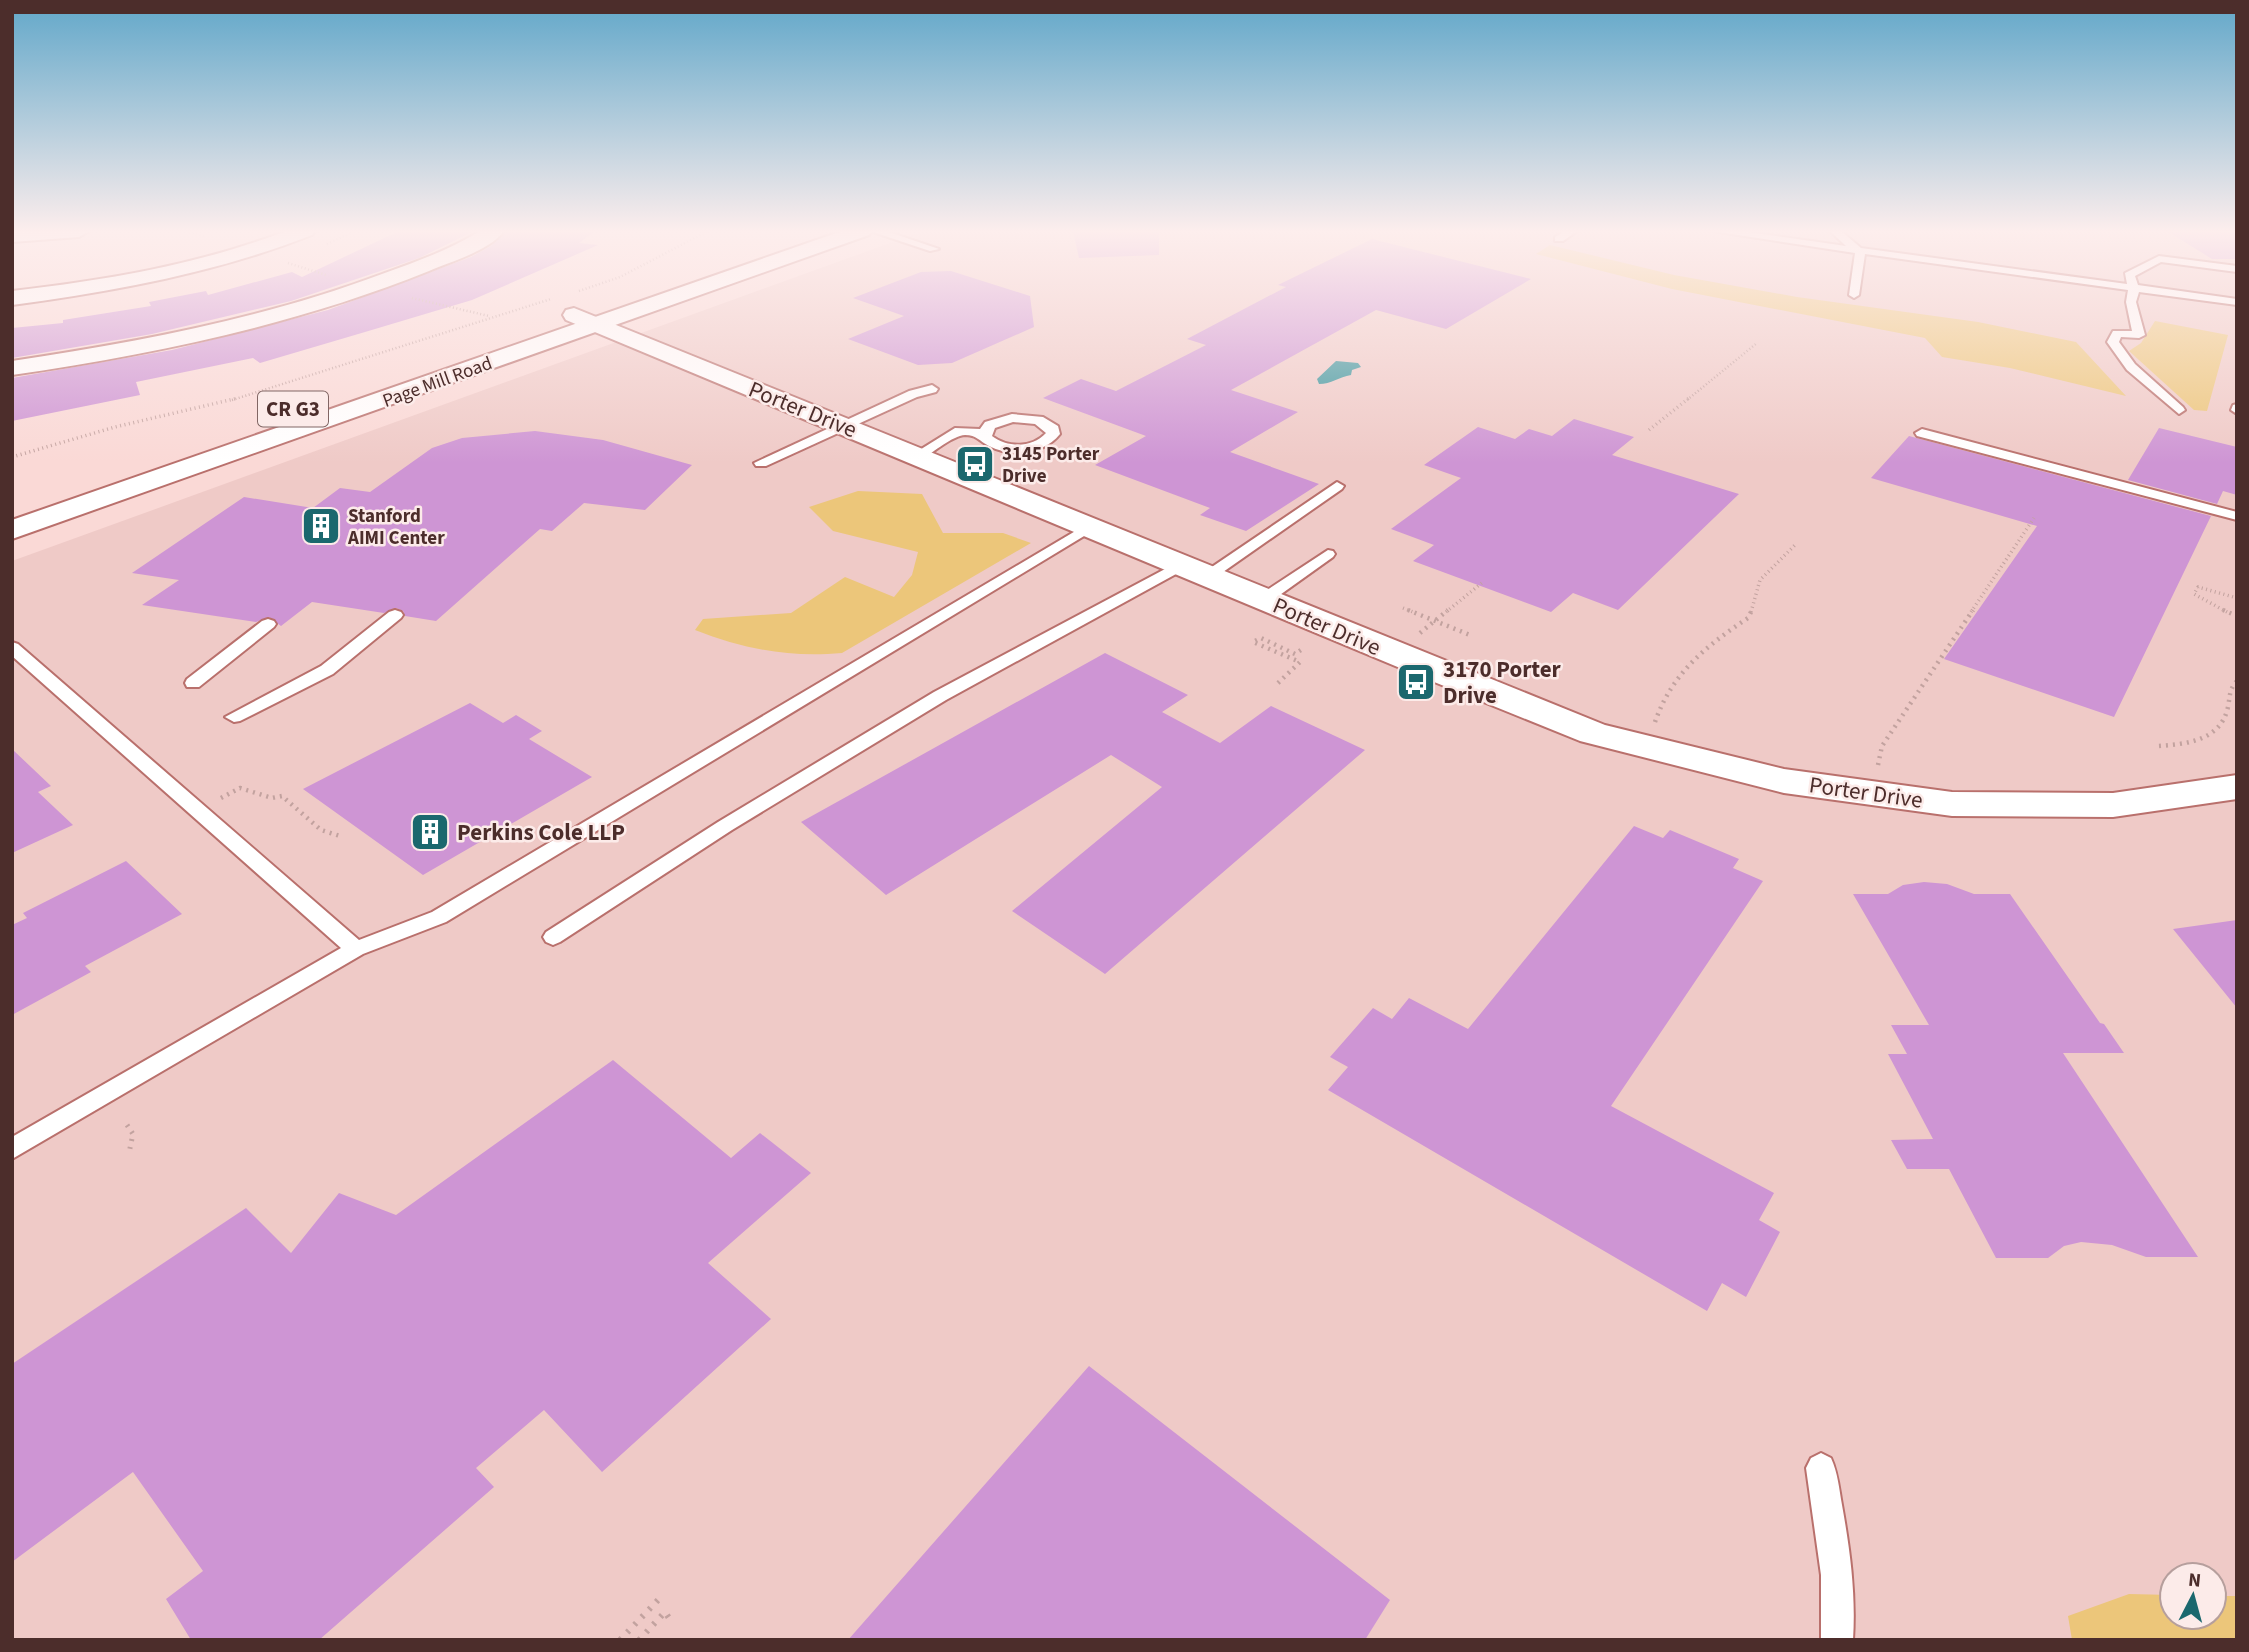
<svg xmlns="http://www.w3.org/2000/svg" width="2249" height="1652" font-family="'Source Sans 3',sans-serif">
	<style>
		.built { fill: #efcac7; fill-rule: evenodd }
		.green { fill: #ecc67a }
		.water { fill: #36939b }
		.building { fill: #ce95d4 }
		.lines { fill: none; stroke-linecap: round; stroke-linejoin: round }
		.lane-casing { stroke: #b9706c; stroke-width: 4 }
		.street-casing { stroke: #b9706c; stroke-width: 4 }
		.secondary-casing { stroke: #b9706c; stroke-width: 4 }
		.primary-casing { stroke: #b9706c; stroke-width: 4 }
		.path-far4 { stroke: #c2a29f; stroke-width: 2.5; stroke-dasharray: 1 2.5; stroke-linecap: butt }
		.path-far3 { stroke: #c2a29f; stroke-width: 3.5; stroke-dasharray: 1 3.5; stroke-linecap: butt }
		.path-far2 { stroke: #c2a29f; stroke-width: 4.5; stroke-dasharray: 2 5; stroke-linecap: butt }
		.path-far1 { stroke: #c2a29f; stroke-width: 5; stroke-dasharray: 2 6; stroke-linecap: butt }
		.path { stroke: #c2a29f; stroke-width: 6; stroke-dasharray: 2.5 8; stroke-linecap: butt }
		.lane { fill: #fff; fill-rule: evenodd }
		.street { fill: #fff; fill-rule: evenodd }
		.secondary { fill: #fff; fill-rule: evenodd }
		.primary { fill: #fff; fill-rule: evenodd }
		.labels { text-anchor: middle; stroke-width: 5; stroke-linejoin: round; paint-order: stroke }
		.far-street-label { font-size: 19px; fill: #4c2d2b; stroke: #fcebe9 }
		.far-poi-label { font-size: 19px; font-weight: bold; fill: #4c2d2b; stroke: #fcebe9; text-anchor: start }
		.shield { fill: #fcebe9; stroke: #816664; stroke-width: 2 }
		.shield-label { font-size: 21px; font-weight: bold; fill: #4c2d2b }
		.street-label { font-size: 23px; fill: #4c2d2b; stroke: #fcebe9 }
		.poi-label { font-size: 23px; font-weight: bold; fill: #4c2d2b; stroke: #fcebe9; text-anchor: start }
	</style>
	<rect width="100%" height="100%" fill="#fad9d6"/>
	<path class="built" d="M923,231h1314v1409h-2225v-1079zM2172,1575h42v42h-42z"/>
	<path class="green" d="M1550,245l124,30 123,22 181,25 98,20 50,54 -116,-28 -68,-11 -17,-19 -253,-49 -136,-35z
		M2155,321l73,14 -21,76 -13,-1 -65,-59 12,-8z
		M858,491l64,3 21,39h60l28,10 -189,110c-53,5 -98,-4 -147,-23l8,-11 88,-6 54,-36 49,20 18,-22 6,-23 -85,-21 -24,-24z
		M2129,1594l43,1v22h42v-21h23v44h-165l-4,-24z"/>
	<path class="water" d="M1336,361l22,2 3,4 -9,3 -1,5c-12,2 -20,9 -32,9l-2,-5z"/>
	<path class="building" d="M399,231h75l-55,27 -128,43 -139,33 -140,24v-30l51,-5v-3l88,-14 -2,-4 57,-11 2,4 84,-23 10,5z
		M507,231h88l-16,12 19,2 -126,55 -107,32 -105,31 -7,-5 -117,24 4,13 -128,26v-43l160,-28 156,-40 143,-53 20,-11z
		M1073,231h86v24l-80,3z
		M2167,231h70v28h-25z
		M1372,239l159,40 -85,50 -70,-19 -145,80 67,22 -68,40 89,32 -73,47 -46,-16 10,-7 -115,-43 51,-29 -103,-38 38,-19 35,12 90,-46 -19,-6 99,-52 -8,-2z
		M951,271l79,25 4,31 -82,36 -34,2 -70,-26 56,-23 -51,-18 68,-26z
		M1574,419l60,18 -22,18 127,39 -121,116 -45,-17 -22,19 -138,-51 21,-16 -43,-16 70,-51 -37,-13 54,-38 37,12 14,-10 23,7z
		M2159,428l78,19v48l-14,-4 -6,13 -89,-24z
		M535,431l68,9 89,25 -47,45 -61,-7 -32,28 -12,-2 -104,92 -31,-5 -2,-5 -7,-3 -12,5 -72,-11 -31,24 -12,-9 -13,5 -114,-17 37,-25 -47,-7 112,-76 69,11 27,-20 30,4 62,-44 30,-10z
		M1909,436l302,80 -97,201 -170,-58 93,-133 -166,-48z
		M1105,653l83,42 -26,17 58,31 51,-37 94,44 -260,224 -93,-63 150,-124 -51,-32 -225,140 -85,-73z
		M470,703l33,20 13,-8 26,16 -13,8 63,38 -169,98 -120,-86z
		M12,749l39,37 -13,6 35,33 -61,28z
		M1634,826l29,12 7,-8 69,29 -6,9 30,13 -152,225 163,87 -15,27 21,12 -34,65 -24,-14 -15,28 -379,-221 20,-23 -18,-10 43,-49 19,11 17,-21 59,31z
		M126,861l56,53 -97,52 6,6 -79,43v-90l15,-7 -4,-5z
		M1924,882l23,2 27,10h36l90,129 4,1 20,29h-61l135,204h-52l-34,-12 -31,-3 -17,4 -16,12h-52l-47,-89h-42l-16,-29 42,-1 -45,-85h19l-16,-29h38l-76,-131h35l15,-9z
		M2237,920v88l-64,-79z
		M613,1060l118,98 29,-25 51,40 -103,90 63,56 -169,153 -58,-62 -68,58 18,19 -175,153h-128l-25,-41 37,-28 -70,-99 -121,90v-198l234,-156 45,45 48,-60 57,22z
		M1089,1366l301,234 -25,40h-517z"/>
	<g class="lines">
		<g class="lane-casing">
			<path id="lane" d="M870,231h16l53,18 -9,2z
				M1565,231h12l-14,10h-8v-4z
				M1712,231h29l105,15 -16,-15h11l20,17 266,36 -2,-11 34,-17 78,10v6l-76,-10 -26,14 3,9 99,14v6l-98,-13 -3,10 9,33 -6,3 -18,-1 -2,5 16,22 48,43 2,3 -6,4 -52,-44 -20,-28 6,-11h19l-6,-29 2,-12 -263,-36 -6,41 -5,3 -5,-3 6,-42z
				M932,385l6,4 -2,3 -19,5 -151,69h-10l-2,-3 155,-72z
				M2237,404v10l-6,-4 2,-5z
				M1012,414l31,3 15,9 2,8c-16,20 -48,24 -71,12 -10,-5 -12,-11 -24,-11 -13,1 -31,17 -43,24l-5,1 -7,-4 45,-28 25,1 5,-7zM1013,422l22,2 11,9c-14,15 -38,15 -54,3l3,-8z
				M1922,429l315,83v8l-320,-84 -2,-3z
				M1337,482l7,4 -2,3 -129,90h-10l-3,-3 3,-3z
				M1089,523l5,1 2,3 -2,3 -648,392 -83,32 -351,205v-22l329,-189 -329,-292v-14l6,2 341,296 73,-28z
				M1328,550l5,1 2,3 -2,3 -63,45h-12l-2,-3 2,-3z
				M1182,560l5,2 3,3 -3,3 -241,132 -214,130 -172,112 -7,3 -7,-3 -3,-5 3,-5 172,-110 216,-130z
				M395,610l6,2 2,3 -2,3 -68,56 -93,47 -6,1 -9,-5 96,-51 68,-54z
				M268,619l6,2 2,3 -2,3 -75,60h-12l-2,-4 2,-4 75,-58z
				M1821,1453l10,5c7,15 8,31 11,47 8,45 14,89 11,135h-32v-65l-15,-107 5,-10z"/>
		</g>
		<g class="street-casing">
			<path id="street" d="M12,231h77l-10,6 -67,5z
				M286,231h29l-3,4c-97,38 -197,56 -300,70v-14c94,-11 186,-26 274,-60z
				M480,231h24c-15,20 -52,30 -75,40 -134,54 -274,83 -417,104v-14c126,-19 250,-42 370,-87 33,-12 68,-24 98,-43z"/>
		</g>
		<g class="secondary-casing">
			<path id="secondary" d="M574,308l1031,417 179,44 168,23 161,1 124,-18v24l-124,18 -161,-1 -168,-23 -204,-52 -168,-68 -846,-353 -3,-5 3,-5z"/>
		</g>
		<g class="primary-casing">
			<path id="primary" d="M842,231h30l-3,4 -857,304v-19z"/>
		</g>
		<path class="path-far4" d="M186,231l20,6
			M327,244l28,-13
			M288,263l38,12
			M579,291l41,-14 88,-46
			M412,298l77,18
			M232,400l319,-101
			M1687,400l70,-57"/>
		<path class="path-far3" d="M1649,430l40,-32
			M12,457l103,-30 123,-29
			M1403,608l10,4
			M1446,612l37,-30
			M1751,612l9,-32 36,-36
			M1971,612l63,-94
			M2227,612l-33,-18 4,-7 39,11"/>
		<path class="path-far2" d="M1408,610l62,25
			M2223,610l14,6
			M1420,633l28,-23
			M1278,683l22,-21 -47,-20 8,-4 34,16 9,-6
			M1655,722c17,-49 51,-76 93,-104l4,-8
			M2159,746c29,-2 62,-6 69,-39 2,-10 1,-18 9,-26
			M1878,765l4,-19 91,-136
			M221,798l19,-10 32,10 10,-2 39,34 19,6"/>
		<path class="path-far1" d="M127,1125l6,9 -4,19"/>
		<path class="path" d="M620,1640l39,-41 -4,-4
			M639,1640l26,-28 4,6"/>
		<use href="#lane" class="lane"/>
		<use href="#street" class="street"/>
		<use href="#secondary" class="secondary"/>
		<use href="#primary" class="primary"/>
	</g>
	<linearGradient id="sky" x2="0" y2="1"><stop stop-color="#61a7c9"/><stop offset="0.5" stop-color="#fdeeed"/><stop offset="1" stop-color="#fdeeed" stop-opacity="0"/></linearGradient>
	<rect width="2249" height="463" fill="url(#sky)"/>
	<defs>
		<g id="bus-square" transform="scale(2.0125)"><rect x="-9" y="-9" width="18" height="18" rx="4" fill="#1b686e" stroke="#fcebe9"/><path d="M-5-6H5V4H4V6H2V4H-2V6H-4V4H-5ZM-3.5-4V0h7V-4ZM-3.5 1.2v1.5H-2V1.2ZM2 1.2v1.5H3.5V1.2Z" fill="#fff"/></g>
		<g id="building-square" transform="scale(2.0125)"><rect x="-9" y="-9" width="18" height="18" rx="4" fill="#1b686e" stroke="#fcebe9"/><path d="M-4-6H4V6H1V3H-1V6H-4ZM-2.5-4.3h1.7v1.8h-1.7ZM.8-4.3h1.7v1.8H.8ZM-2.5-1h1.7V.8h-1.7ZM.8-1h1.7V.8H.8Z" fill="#fff"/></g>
	</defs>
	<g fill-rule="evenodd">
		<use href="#bus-square" x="975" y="464"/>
		<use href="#building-square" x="321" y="526"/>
		<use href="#bus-square" x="1416" y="682"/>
		<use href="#building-square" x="430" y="832"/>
	</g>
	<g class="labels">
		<g class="far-street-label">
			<text transform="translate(437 381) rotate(-20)" y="7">Page Mill Road</text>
		</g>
		<g class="far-poi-label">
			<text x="1002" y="460">3145 Porter<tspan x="1002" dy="22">Drive</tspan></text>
			<text x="348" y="522">Stanford<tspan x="348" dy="22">AIMI Center</tspan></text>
		</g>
		<rect class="shield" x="258" y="391.5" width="70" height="35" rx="5"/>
		<g class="shield-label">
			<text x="293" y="416">CR G3</text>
		</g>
		<g class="street-label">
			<text transform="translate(803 409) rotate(22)" y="8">Porter Drive</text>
			<text transform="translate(1327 626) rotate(23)" y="8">Porter Drive</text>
			<text transform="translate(1866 792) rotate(8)" y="8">Porter Drive</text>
		</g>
		<g class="poi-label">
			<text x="1443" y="677">3170 Porter<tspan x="1443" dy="26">Drive</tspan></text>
			<text x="457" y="840">Perkins Cole LLP</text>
		</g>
	</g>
	<rect width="2249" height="1652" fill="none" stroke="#4c2d2b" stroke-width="28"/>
	<g transform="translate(2193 1596) rotate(6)"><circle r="33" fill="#fcebe9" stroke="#b69f9d" stroke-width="2"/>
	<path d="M0-5L12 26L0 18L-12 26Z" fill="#1b686e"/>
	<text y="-10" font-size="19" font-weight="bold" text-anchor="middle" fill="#4c2d2b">N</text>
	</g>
</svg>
